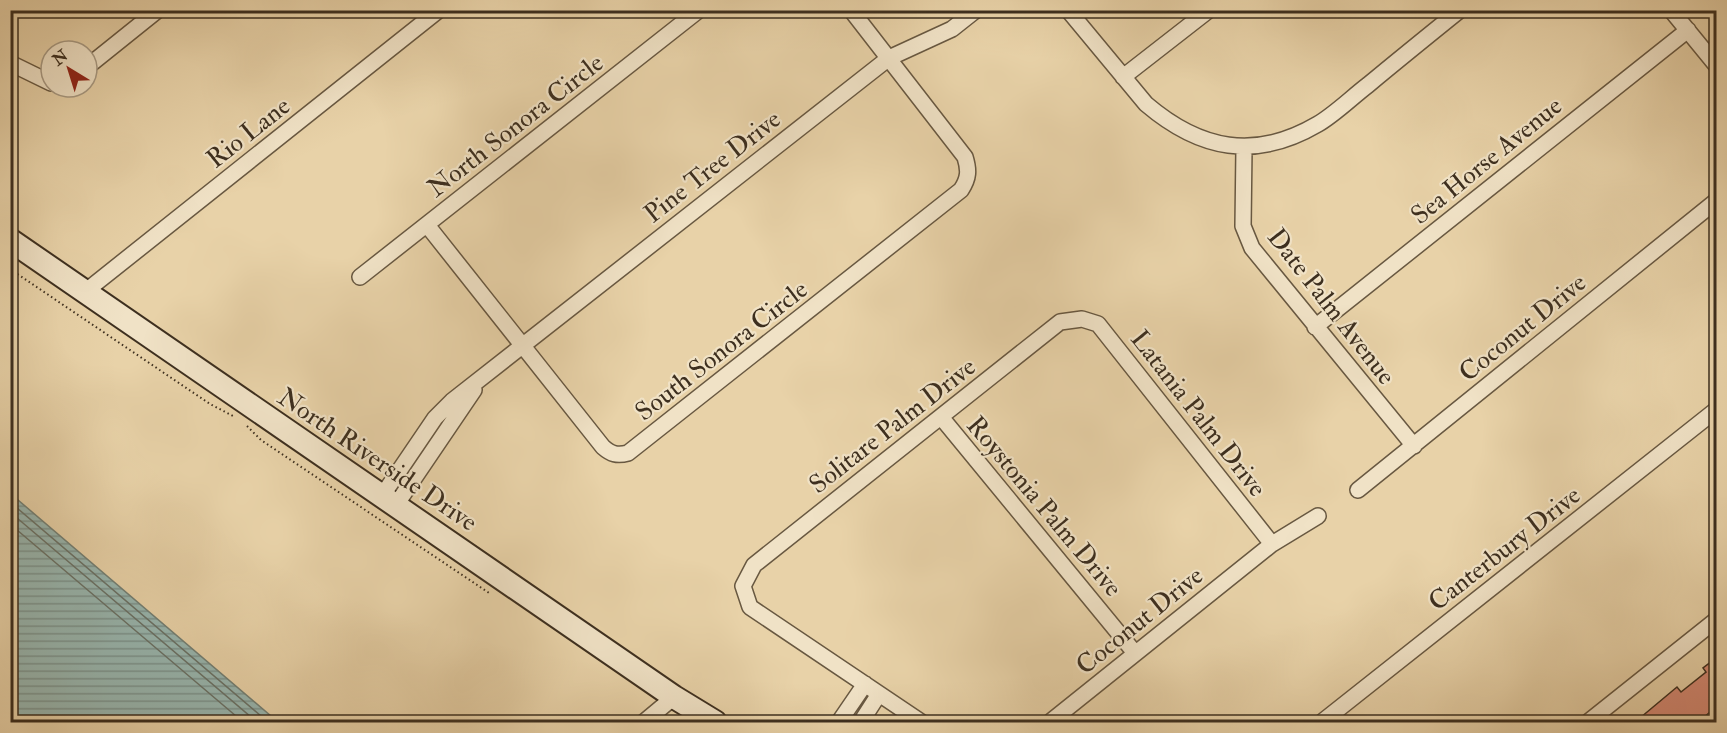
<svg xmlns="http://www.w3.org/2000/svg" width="1727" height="733" font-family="'IM FELL Double Pica',serif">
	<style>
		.water { fill: url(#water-rules); stroke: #748075; stroke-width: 1.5 }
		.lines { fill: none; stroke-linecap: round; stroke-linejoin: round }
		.shore { stroke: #6a7267; stroke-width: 1.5 }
		.building { fill: #d58974; stroke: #3d2f1f; stroke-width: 1.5 }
		.street-casing { stroke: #685841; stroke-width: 18 }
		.secondary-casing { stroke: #3d2f1f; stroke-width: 26 }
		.path { stroke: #3d2f1f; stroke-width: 2; stroke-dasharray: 1.5 3; stroke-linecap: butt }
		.street { stroke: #f0e2c6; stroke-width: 15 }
		.secondary { stroke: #f0e2c6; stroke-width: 22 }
		.labels { text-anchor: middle; stroke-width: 4.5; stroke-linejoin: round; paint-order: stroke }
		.street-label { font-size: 26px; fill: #3d2f1f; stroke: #f0e2c6 }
	</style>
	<defs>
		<pattern id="water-rules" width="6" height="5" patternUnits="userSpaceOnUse" patternTransform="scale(1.5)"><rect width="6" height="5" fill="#98b6af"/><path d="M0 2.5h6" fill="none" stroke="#7d948e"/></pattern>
	</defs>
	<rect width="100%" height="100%" fill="#e8d2a8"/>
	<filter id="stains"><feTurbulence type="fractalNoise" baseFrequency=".00333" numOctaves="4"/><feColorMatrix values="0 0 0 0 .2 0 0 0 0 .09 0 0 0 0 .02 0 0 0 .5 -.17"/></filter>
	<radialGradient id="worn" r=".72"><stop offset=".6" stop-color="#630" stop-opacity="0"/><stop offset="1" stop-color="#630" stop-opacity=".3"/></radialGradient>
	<path class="water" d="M11,494l267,228h-267z"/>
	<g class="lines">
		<path class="shore" d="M10,502l258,220
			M10,512l247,210
			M10,524l233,198"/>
	</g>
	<path class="building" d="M1716,658v49l-19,16h-63l43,-36 4,5 25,-20 -3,-4z"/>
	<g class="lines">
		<g class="street-casing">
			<path id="street" d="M1068,10l78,94c54,46 109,57 172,20 17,-10 33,-26 50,-39 30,-25 61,-50 92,-75
				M1671,10l45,55
				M10,63l41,20
				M87,67l71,-57
				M1123,77l86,-67
				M1244,148l-1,78 9,22 162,198
				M427,225l176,222c8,7 14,9 25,6l333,-263c8,-12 8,-20 4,-33l-114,-147
				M360,277l339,-267
				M86,291l353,-281
				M1315,327l373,-297
				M941,417l194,236
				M1358,490l358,-289
				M382,496l53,-78 17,-17 437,-343 63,-29 24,-19
				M396,505l78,-115
				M644,722l30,-25
				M839,722l26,-38
				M861,722l18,-28
				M921,722l-171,-115 -7,-21 11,-21 306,-243 22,-3 16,5 174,220
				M1050,722l222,-178 46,-28
				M1322,722l394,-312
				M1588,722l128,-102"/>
		</g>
		<g class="secondary-casing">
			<path id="secondary" d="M10,240l664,457 41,25"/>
		</g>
		<path class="path" d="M451,17l9,-7
			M10,269l200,135 23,12
			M247,426l14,14 228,153"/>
		<use href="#street" class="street"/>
		<use href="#secondary" class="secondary"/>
	</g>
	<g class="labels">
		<g class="street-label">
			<text transform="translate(515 125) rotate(-38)" y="9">North Sonora Circle</text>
			<text transform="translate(248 132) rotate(-38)" y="9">Rio Lane</text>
			<text transform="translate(1486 160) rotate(-39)" y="9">Sea Horse Avenue</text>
			<text transform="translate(712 166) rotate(-38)" y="9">Pine Tree Drive</text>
			<text transform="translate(1332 306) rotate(52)" y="9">Date Palm Avenue</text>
			<text transform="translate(1522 327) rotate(-39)" y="9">Coconut Drive</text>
			<text transform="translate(721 350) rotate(-38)" y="9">South Sonora Circle</text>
			<text transform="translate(1199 413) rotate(52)" y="9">Latania Palm Drive</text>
			<text transform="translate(892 425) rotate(-38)" y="9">Solitare Palm Drive</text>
			<text transform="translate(378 459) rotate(34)" y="9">North Riverside Drive</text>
			<text transform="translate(1045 506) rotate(50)" y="9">Roystonia Palm Drive</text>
			<text transform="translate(1504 548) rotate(-38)" y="9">Canterbury Drive</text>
			<text transform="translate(1139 620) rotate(-39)" y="9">Coconut Drive</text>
		</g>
	</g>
	<rect width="1727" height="733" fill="none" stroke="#e8d2a8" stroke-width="36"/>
	<rect x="12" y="12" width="1703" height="709" fill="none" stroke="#3d2f1f" stroke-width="3"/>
	<rect x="18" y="18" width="1691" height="697" fill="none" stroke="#3d2f1f" stroke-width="1.5"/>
	<g transform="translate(69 69) rotate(322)"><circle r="28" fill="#f0e2c6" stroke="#a89a83" stroke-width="1.5"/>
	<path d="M0-4.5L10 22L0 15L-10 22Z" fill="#8f2418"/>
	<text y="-9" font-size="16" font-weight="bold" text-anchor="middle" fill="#3d2f1f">N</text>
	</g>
	<rect width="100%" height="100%" filter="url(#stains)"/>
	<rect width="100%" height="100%" fill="url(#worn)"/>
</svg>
